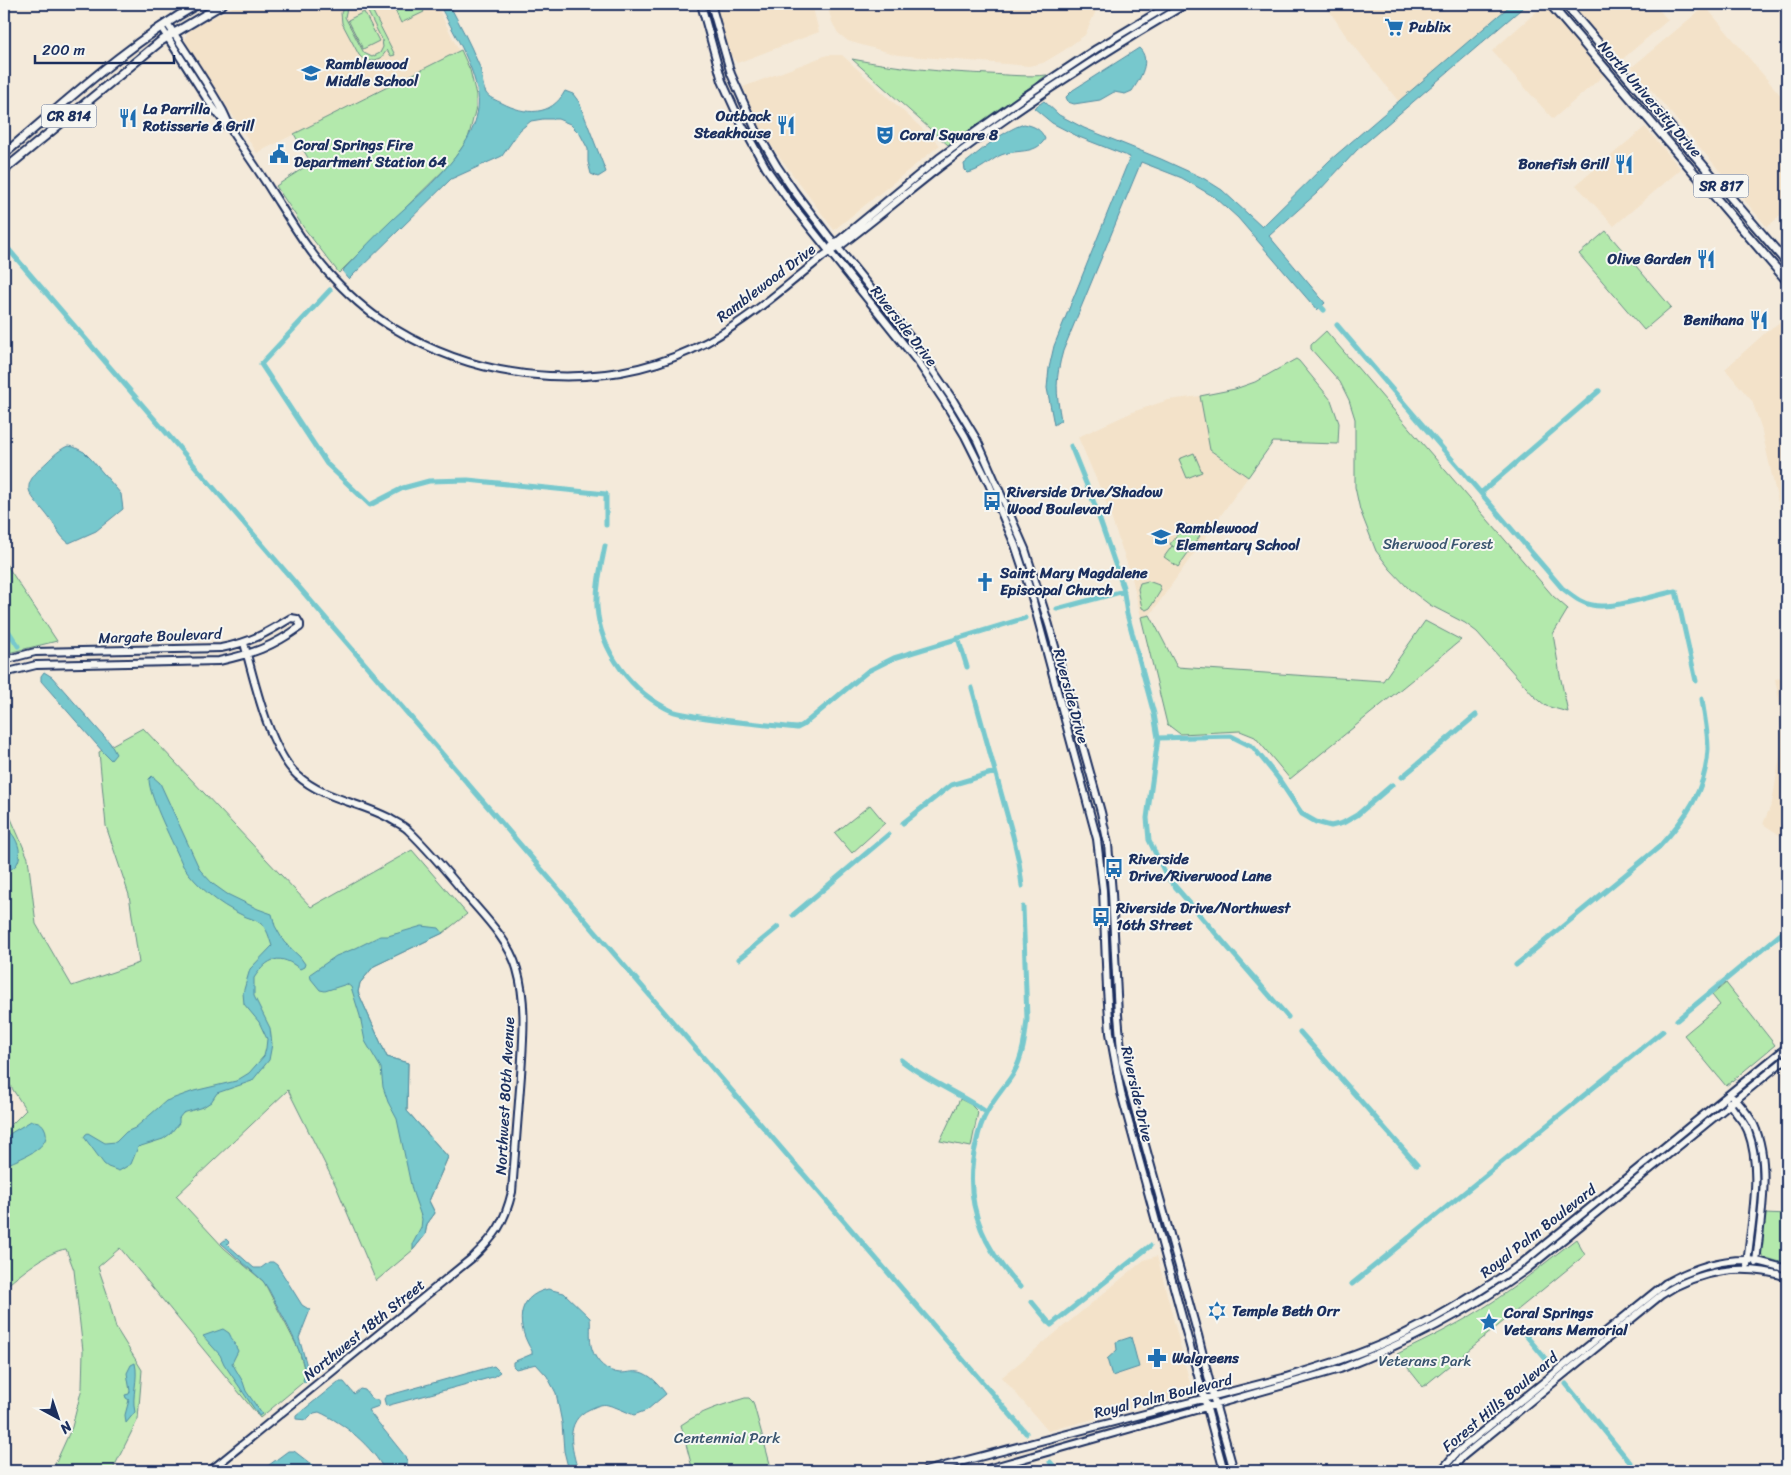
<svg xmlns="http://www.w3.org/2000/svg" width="1791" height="1475" font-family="Sriracha,sans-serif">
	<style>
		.built { fill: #f3e2c9 }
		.green { fill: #b3e9ac; stroke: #678c85 }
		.water { fill: #77c8cd; stroke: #528ba1 }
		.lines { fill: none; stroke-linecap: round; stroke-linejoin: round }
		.canal { stroke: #77c8cd; stroke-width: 5 }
		.secondary-casing { stroke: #1b2f5e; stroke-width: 10 }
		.primary-casing { stroke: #1b2f5e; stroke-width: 11 }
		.secondary { stroke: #f6f6f2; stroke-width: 6 }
		.primary { stroke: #f6f6f2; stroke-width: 7 }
		.labels { text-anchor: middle; stroke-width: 4; stroke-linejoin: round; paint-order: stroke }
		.shield { fill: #f6f6f2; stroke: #5d6b8a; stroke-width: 1 }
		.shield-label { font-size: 14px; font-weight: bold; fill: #1b2f5e }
		.poi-label { font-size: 15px; font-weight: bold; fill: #1b2f5e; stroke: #f6f6f2; text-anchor: start }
		.street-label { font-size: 15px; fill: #1b2f5e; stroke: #f6f6f2 }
		.park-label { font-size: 15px; fill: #39546e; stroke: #f6f6f2 }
	</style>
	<rect width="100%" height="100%" fill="#f4eada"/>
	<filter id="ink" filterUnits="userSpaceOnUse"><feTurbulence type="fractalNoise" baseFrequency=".02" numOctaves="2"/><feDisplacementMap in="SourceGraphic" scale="10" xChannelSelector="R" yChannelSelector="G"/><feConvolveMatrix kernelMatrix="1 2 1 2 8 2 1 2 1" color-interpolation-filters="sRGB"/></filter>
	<g filter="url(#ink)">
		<path class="built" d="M238,4h198l23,47 -202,102 -71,-110 -1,-5 4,-8z
			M716,4h96l7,28 -82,31 -9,-11z
			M827,4h272l-14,31 -22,16 -20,12 -14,3 -131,-11 -40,-11 -10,-3 -10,-8 -6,-11z
			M1325,4h189l-115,98 -55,-69z
			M1545,4h109l14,16 -115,99 -61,-68z
			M1705,6l82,97v107l-20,17 -135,-160z
			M827,55h15l98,90 -106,85 -73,-98 -18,-45z
			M1645,127l36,42 -67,57 -38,-41z
			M1787,317v225l-26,-115 -9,-26 -27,-32 40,-36z
			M1200,396l10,54 38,27 -98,138 -9,2 -9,-39 -28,-81 -26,-60 57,-26 33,-11z
			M1787,677v163l-24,-16 9,-21 10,-58 -2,-41 -5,-25z
			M1157,1256l34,131 -2,4 -4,4 -137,36 -46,-54 142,-117z"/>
		<path class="green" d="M345,4h9l-7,4 -2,9 19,36 8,4 8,-4 3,-6 -1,-7 -16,-32 -7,-4h10l26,51 -4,1 -4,-6 -6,8 -9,3 -8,-1 -5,-5 -17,-32 -1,-10z
			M392,4h28l4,8 -23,11z
			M364,12l15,29 -16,8 -15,-29z
			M461,50l9,20 6,25v12l-8,32 -17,24 -112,110 -35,-45 -28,-42 35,-23 -17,-29z
			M852,59c46,9 91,13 137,15 20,1 38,3 58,1l-99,70z
			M1606,231l65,76 -27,23 -65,-76z
			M1326,331l227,265 15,13 -15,25 7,41 8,37 -22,-6 -12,-10 -57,-64 -12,-9 -35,-18 -21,-16 -19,-20 -14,-18 -16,-41 -5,-23v-68l-6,-19 -9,-18 -29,-33v-4z
			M1296,359l3,2 32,39 8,23 -1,21 -65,-2 -25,35 -38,-27 -10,-54 35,-7 20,-7z
			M1194,453l8,19 -15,6 -8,-19z
			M1185,524l15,12 -22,31 -14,-10 8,-11 2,1 -4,-3z
			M4,561l53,80 -53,13z
			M1148,581l11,4 2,5 -11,18 -4,2 -4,-2 -4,-19 2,-6z
			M1150,615l27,52 206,14 42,-60 36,19 -171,139 -35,-42 -15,-6 -60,3 -13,-10 -26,-107z
			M143,728l168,179 101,-57 55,64 -24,19 -69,33 -14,17 -2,9 29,65 21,6 -1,48 41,46 -19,44 6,12 -8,11 -2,11 -12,15 -37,31 -40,-95 -48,-96 -112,106 48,52 40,34 35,68 8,29 -47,39 -140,-170 -22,19 9,26 9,35 26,42 -4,49 -26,52h-60l20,-44 10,-39 1,-37 -9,-81 -8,-21c-18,2 -48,27 -62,39v-156l22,-22 -22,-34v-270l2,1 22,51 8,66 36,62 67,-23 -10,-68 -23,-69 -7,-74z
			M870,805l15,18 -33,30 -17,-20z
			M1726,983l49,62 -49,41 -42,-51 36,-30 -8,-10z
			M960,1099l10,5 8,8 -7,35 -31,-6z
			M1765,1214l22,1v49l-24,-7 -2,-4z
			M1576,1239l9,16 -162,132 -26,-33c33,-16 66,-32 97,-53 29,-19 54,-41 82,-62z
			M745,1398h4l4,4 19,69h-79l-12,-46c20,-14 41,-20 64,-27z"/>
		<path class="water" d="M439,4h10c10,19 21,39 29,59 5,9 3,21 8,30 3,5 10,7 16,10 23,12 49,14 63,-12l8,3 6,8 27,70 -8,5 -7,-3 -3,-12v-13l-8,-15 -10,-10 -12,-5h-15l-12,2 -11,9 -18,26 -51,23 -102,100 -6,-7 1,-3c16,-17 32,-34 48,-49 32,-30 92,-77 86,-125 -5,-33 -25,-63 -39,-91z
			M1512,4h15l-170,146 -40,43 -48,43 56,67 -8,7 -79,-92 -22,-20 -34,-20 -41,-16 -78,189c-8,28 -7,41 -2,69l-7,5 -7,-37 2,-20 5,-22 76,-189 -51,-20 -27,-14 -18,-15 10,-7 15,14 25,13 77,31 42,19 19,12 40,37 67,-66z
			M1139,48c13,12 1,31 -7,43l-7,3 -11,-2 -14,8 -26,4 -6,-2 -2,-5 7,-7z
			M1024,124c10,2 17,5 21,15 -10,17 -30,9 -46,17 -11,6 -18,14 -31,17l-3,-3 -1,-6c18,-14 38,-33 60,-40z
			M68,446l6,1 10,5 7,7 30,35 2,15 -27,22 -27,12c-9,-6 -12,-15 -19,-24 -20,-27 -34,-29 -3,-57 6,-6 13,-13 21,-16z
			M44,672l8,5 58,66 6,11 -5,6 -7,-7 -63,-72v-5z
			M152,776l8,7 40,87 13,14 14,10 31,15 14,5 3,12 9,16 16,15 5,7 -1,3 -4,2c-20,-16 -32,-12 -46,9v18l16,32 2,16 -3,16 -17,21 -35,12 -6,9 -8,5 -20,6 -4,5v5l-9,11 -7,5 -25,8 -7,17 -12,7 -11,-4 -4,-3 -20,-27 2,-3 2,-1 17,10 11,-1 10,-10 9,-4 31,-27 28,-10 42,-10 13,-8 15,-17 2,-8 1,-9 -8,-17 -15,-18 -1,-11 7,-24 22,-23c-3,-8 -4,-17 -12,-23 -5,-4 -13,-5 -18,-8 -24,-11 -44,-28 -59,-49 -8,-20 -34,-68 -34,-87z
			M4,827c14,7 24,36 5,43l-5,-3z
			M422,926l17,2 4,5 -69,33 -14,17 -2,9 29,65 21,6 -1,48 41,46 -19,44 6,12 -8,11 -2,11 -12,15v-7l8,-15 1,-9 -10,-29 -15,-71 -9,-17 -5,-15 -2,-19 -16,-27 -5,-25 -9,-29 -4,-3 -22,7 -5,-1 -9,-11 -1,-5 26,-18 20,-8 24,-12h8z
			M31,1121c6,0 10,1 13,6 12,21 -27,32 -40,39v-25l7,-8z
			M226,1239l3,3 -2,2 1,1 26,23h7l8,-6h4l4,3 25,40 8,5 -11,28 10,35 -1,5 -3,5 -2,-3c9,-16 -26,-73 -34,-90l-6,-9 -42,-38z
			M548,1289l16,4 26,25c1,10 -1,22 2,31 4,13 15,23 28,24 8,0 15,-3 23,0 10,4 17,13 23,21l-19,16 -13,5c-8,-3 -17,-8 -26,-10 -6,-2 -13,2 -18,4 -27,12 -18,40 -12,62h-9l-5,-20 -2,-28 -6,-30 -9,-17 -11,-12 -20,5 -3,-3v-4l19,-8v-3c-15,-24 -18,-54 16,-62z
			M223,1329l6,4 9,18 -6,12 11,19 3,9 16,23 -3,2 -35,-52 -4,-9 -17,-19z
			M1131,1337l8,30 -27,9 -5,-17 10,-9 -1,-8z
			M135,1363c4,16 -4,33 0,49l-9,11 -1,-8 4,-15 -3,-2 -1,-3 4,-1 1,-3 -3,-18 4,-8z
			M494,1366l6,6 -7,5 -107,29 -2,-7 2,-3z
			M338,1382h6l10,12 6,-5 5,1 7,9 6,1 1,6 -11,4 37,46 5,15h-25c-13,-25 -41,-48 -66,-59l-5,1 -7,7 -11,-1v-3z
			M288,1451h6l26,20h-59z"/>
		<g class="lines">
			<path class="canal" d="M4,244l1022,1189
				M330,290l-69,74 66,100 43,41 33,-17 26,-7 39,-1 138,14v31
				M1317,302l7,8
				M1337,325l225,263c10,7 18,15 30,17 18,5 64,-10 84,-14l20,90
				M1071,446l23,57 29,84 4,27 27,100 4,24 -11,80 2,22 18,37 121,140
				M1481,493l118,-102
				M605,546c-4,20 -9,41 -8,61 3,44 35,86 75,104 7,3 15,3 22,5 34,6 69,8 103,12l6,-3 65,-54 26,-13 131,-40
				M1057,609l67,-18
				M4,624l14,22
				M958,638l9,29
				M972,688l41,148 6,26 3,24
				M1158,738l73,-2 22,11 25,31 24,36 14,8 15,4 12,-3 14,-8 35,-30
				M1402,777l74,-62
				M903,823l48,-38 44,-13
				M793,915l95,-80
				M739,959l39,-32
				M1516,965l143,-118c27,-29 47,-57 49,-98 0,-17 -4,-34 -6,-50
				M1677,1020l110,-91
				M1300,1032l117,133
				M901,1060c26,21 58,33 85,52
				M1352,1284l311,-253
				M1020,1287c-38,-40 -58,-88 -44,-143 2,-10 5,-22 11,-32 7,-14 18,-25 26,-38 10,-17 12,-36 14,-55l-4,-112
				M1032,1302l19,23 99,-79
				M1523,1332l26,31
				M1566,1384l71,87
				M1050,1462l8,9"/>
			<g class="secondary-casing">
				<path id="secondary" d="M701,4l21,77 20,44 24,43 23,33 129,161 26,39 21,35 24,48 26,61 15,45 67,249 6,51 4,99 3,44 11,60 103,378
					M711,4l20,70 25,56 21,36 17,25 36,47 83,103 40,59 24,40 48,109 24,76 52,187 7,32 4,49 6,122 4,47 76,273 15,61 21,75
					M167,23c19,29 39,58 56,88 4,8 7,16 11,24 12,18 25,36 36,54 20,31 39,64 64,90 18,19 38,37 61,50 92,56 215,65 312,13 42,-23 78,-55 115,-85 7,-6 15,-8 22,-14 33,-25 65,-52 97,-77 78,-59 161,-113 245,-162
					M161,27l46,72 20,27
					M832,246l107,-88 82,-59 75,-50 75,-45
					M4,660l31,-8 186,-4c30,-6 44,-14 70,-30l6,1 3,5v3c-28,20 -48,27 -81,34l-183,4 -32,8
					M1733,1098l3,2c6,7 14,16 18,25 18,40 6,96 2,138
					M1729,1102c4,10 15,18 19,29 15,40 3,91 -1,134
					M210,1471l262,-213c24,-23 32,-34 40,-66 3,-39 6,-78 9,-117 2,-35 6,-72 -4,-106 -8,-28 -32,-52 -51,-74 -18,-22 -37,-45 -58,-65 -5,-5 -13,-8 -19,-12 -30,-16 -66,-19 -92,-43 -28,-26 -43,-95 -53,-132
					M925,1471l358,-93c36,-11 73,-22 108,-38 46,-21 89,-48 131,-77l265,-216
					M980,1471l360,-102c68,-27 128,-57 187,-100l260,-211
					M1441,1471l15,-18 210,-170c25,-14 54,-24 83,-23 13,1 26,6 38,9
					M1451,1471l11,-14 199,-162c38,-25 82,-32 126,-18"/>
			</g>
			<g class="primary-casing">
				<path id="primary" d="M1550,4l237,277
					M1565,4l222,259
					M4,154c62,-52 123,-110 194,-150
					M4,170l157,-129 62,-37"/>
			</g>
			<use href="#secondary" class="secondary"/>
			<use href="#primary" class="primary"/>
		</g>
	</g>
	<defs>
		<g id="supermarket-bare" transform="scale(1.5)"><path d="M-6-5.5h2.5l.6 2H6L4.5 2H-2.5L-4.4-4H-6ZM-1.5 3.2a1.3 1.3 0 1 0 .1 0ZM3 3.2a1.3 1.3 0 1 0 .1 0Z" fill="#1f6fb2" stroke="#f6f6f2" stroke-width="2.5" paint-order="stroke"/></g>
		<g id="school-bare" transform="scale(1.5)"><path d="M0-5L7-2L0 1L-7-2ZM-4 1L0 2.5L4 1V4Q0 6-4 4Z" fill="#1f6fb2" stroke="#f6f6f2" stroke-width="2.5" paint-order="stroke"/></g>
		<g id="restaurant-bare" transform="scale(1.5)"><path d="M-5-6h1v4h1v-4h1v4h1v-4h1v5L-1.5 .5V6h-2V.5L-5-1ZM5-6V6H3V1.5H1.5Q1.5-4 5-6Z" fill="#1f6fb2" stroke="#f6f6f2" stroke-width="2.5" paint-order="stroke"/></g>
		<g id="theatre-bare" transform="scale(1.5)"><path d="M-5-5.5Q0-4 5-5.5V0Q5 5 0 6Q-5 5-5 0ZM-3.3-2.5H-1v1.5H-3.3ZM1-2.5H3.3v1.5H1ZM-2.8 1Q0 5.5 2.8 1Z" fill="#1f6fb2" stroke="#f6f6f2" stroke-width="2.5" paint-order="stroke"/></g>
		<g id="civic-bare" transform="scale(1.5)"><path d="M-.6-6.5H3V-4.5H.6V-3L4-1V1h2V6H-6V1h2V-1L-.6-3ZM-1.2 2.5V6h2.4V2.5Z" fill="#1f6fb2" stroke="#f6f6f2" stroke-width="2.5" paint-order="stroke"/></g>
		<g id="bus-bare" transform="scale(1.5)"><path d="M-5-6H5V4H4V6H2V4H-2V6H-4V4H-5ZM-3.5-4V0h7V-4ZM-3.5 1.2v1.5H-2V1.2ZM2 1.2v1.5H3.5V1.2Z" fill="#1f6fb2" stroke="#f6f6f2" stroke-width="2.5" paint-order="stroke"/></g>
		<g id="church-bare" transform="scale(1.5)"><path d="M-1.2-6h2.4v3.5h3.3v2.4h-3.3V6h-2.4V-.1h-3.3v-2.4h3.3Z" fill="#1f6fb2" stroke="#f6f6f2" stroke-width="2.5" paint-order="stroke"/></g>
		<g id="synagogue-bare" transform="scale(1.5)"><path d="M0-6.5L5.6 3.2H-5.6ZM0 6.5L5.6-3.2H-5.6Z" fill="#1f6fb2" stroke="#f6f6f2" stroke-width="2.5" paint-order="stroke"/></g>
		<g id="sight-bare" transform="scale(1.5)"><path d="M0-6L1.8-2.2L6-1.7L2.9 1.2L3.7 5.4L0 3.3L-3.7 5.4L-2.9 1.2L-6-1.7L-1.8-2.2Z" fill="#1f6fb2" stroke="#f6f6f2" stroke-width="2.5" paint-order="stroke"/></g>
		<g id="pharmacy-bare" transform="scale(1.5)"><path d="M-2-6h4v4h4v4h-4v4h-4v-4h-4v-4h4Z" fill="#1f6fb2" stroke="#f6f6f2" stroke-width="2.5" paint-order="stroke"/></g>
	</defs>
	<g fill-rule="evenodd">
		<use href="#supermarket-bare" x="1394" y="27"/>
		<use href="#school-bare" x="311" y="73"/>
		<use href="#restaurant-bare" x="128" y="118"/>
		<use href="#restaurant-bare" x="786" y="125"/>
		<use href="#theatre-bare" x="885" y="135"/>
		<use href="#civic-bare" x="279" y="154"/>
		<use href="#restaurant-bare" x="1624" y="164"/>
		<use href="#restaurant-bare" x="1706" y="259"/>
		<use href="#restaurant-bare" x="1759" y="320"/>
		<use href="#bus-bare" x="992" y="501"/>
		<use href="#school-bare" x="1161" y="537"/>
		<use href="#church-bare" x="985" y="582"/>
		<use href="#bus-bare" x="1114" y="868"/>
		<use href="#bus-bare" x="1101" y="917"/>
		<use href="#synagogue-bare" x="1217" y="1311"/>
		<use href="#sight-bare" x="1489" y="1322"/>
		<use href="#pharmacy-bare" x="1157" y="1358"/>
	</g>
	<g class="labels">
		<g class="shield">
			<rect x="41.5" y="104.5" width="55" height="23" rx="4"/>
			<rect x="1693.5" y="174.5" width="55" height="23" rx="4"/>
		</g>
		<g class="shield-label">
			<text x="69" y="121">CR 814</text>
			<text x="1721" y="191">SR 817</text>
		</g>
		<g class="poi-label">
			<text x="1409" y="32">Publix</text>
			<text x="326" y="69">Ramblewood<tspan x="326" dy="17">Middle School</tspan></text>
			<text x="143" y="114">La Parrilla<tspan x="143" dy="17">Rotisserie &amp; Grill</tspan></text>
			<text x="771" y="121" text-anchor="end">Outback<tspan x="771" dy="17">Steakhouse</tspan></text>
			<text x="900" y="140">Coral Square 8</text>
			<text x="294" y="150">Coral Springs Fire<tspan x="294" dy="17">Department Station 64</tspan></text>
			<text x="1609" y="169" text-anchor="end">Bonefish Grill</text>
			<text x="1691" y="264" text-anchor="end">Olive Garden</text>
			<text x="1744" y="325" text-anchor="end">Benihana</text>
			<text x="1007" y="497">Riverside Drive/Shadow<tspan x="1007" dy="17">Wood Boulevard</tspan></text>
			<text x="1176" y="533">Ramblewood<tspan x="1176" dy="17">Elementary School</tspan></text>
			<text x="1000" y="578">Saint Mary Magdalene<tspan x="1000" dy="17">Episcopal Church</tspan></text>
			<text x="1129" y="864">Riverside<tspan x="1129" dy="17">Drive/Riverwood Lane</tspan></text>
			<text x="1116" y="913">Riverside Drive/Northwest<tspan x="1116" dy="17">16th Street</tspan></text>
			<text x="1232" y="1316">Temple Beth Orr</text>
			<text x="1504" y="1318">Coral Springs<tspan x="1504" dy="17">Veterans Memorial</tspan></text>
			<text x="1172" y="1363">Walgreens</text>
		</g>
		<g class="street-label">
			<text transform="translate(1650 99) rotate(49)" y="5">North University Drive</text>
			<text transform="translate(766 283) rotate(-37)" y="5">Ramblewood Drive</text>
			<text transform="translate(904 326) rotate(52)" y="5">Riverside Drive</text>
			<text transform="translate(160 636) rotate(-2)" y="5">Margate Boulevard</text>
			<text transform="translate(1071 696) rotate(75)" y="5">Riverside Drive</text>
			<text transform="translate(1137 1094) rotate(77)" y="5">Riverside Drive</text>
			<text transform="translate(505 1096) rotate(-87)" y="5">Northwest 80th Avenue</text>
			<text transform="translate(1538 1231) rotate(-38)" y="5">Royal Palm Boulevard</text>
			<text transform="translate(364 1330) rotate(-39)" y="5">Northwest 18th Street</text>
			<text transform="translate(1163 1396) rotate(-14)" y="5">Royal Palm Boulevard</text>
			<text transform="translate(1500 1402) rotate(-40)" y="5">Forest Hills Boulevard</text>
		</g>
		<g class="park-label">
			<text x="1438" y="549">Sherwood Forest</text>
			<text x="1425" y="1366">Veterans Park</text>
			<text x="727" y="1443">Centennial Park</text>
		</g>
	</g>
	<rect width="1791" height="1475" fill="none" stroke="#f6f6f2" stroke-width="20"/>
	<rect x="10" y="10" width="1771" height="1455" fill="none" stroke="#1b2f5e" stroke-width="2" filter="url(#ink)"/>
	<g transform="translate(58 1418) rotate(140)" stroke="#f6f6f2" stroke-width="4" paint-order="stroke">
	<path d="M0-4L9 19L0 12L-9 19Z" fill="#1b2f5e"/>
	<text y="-8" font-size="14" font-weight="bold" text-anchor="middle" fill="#1b2f5e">N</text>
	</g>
	<path d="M35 55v8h139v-8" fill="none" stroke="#1b2f5e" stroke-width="2.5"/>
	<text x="42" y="55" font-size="15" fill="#1b2f5e" stroke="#f6f6f2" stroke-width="4" paint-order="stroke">200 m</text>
</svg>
